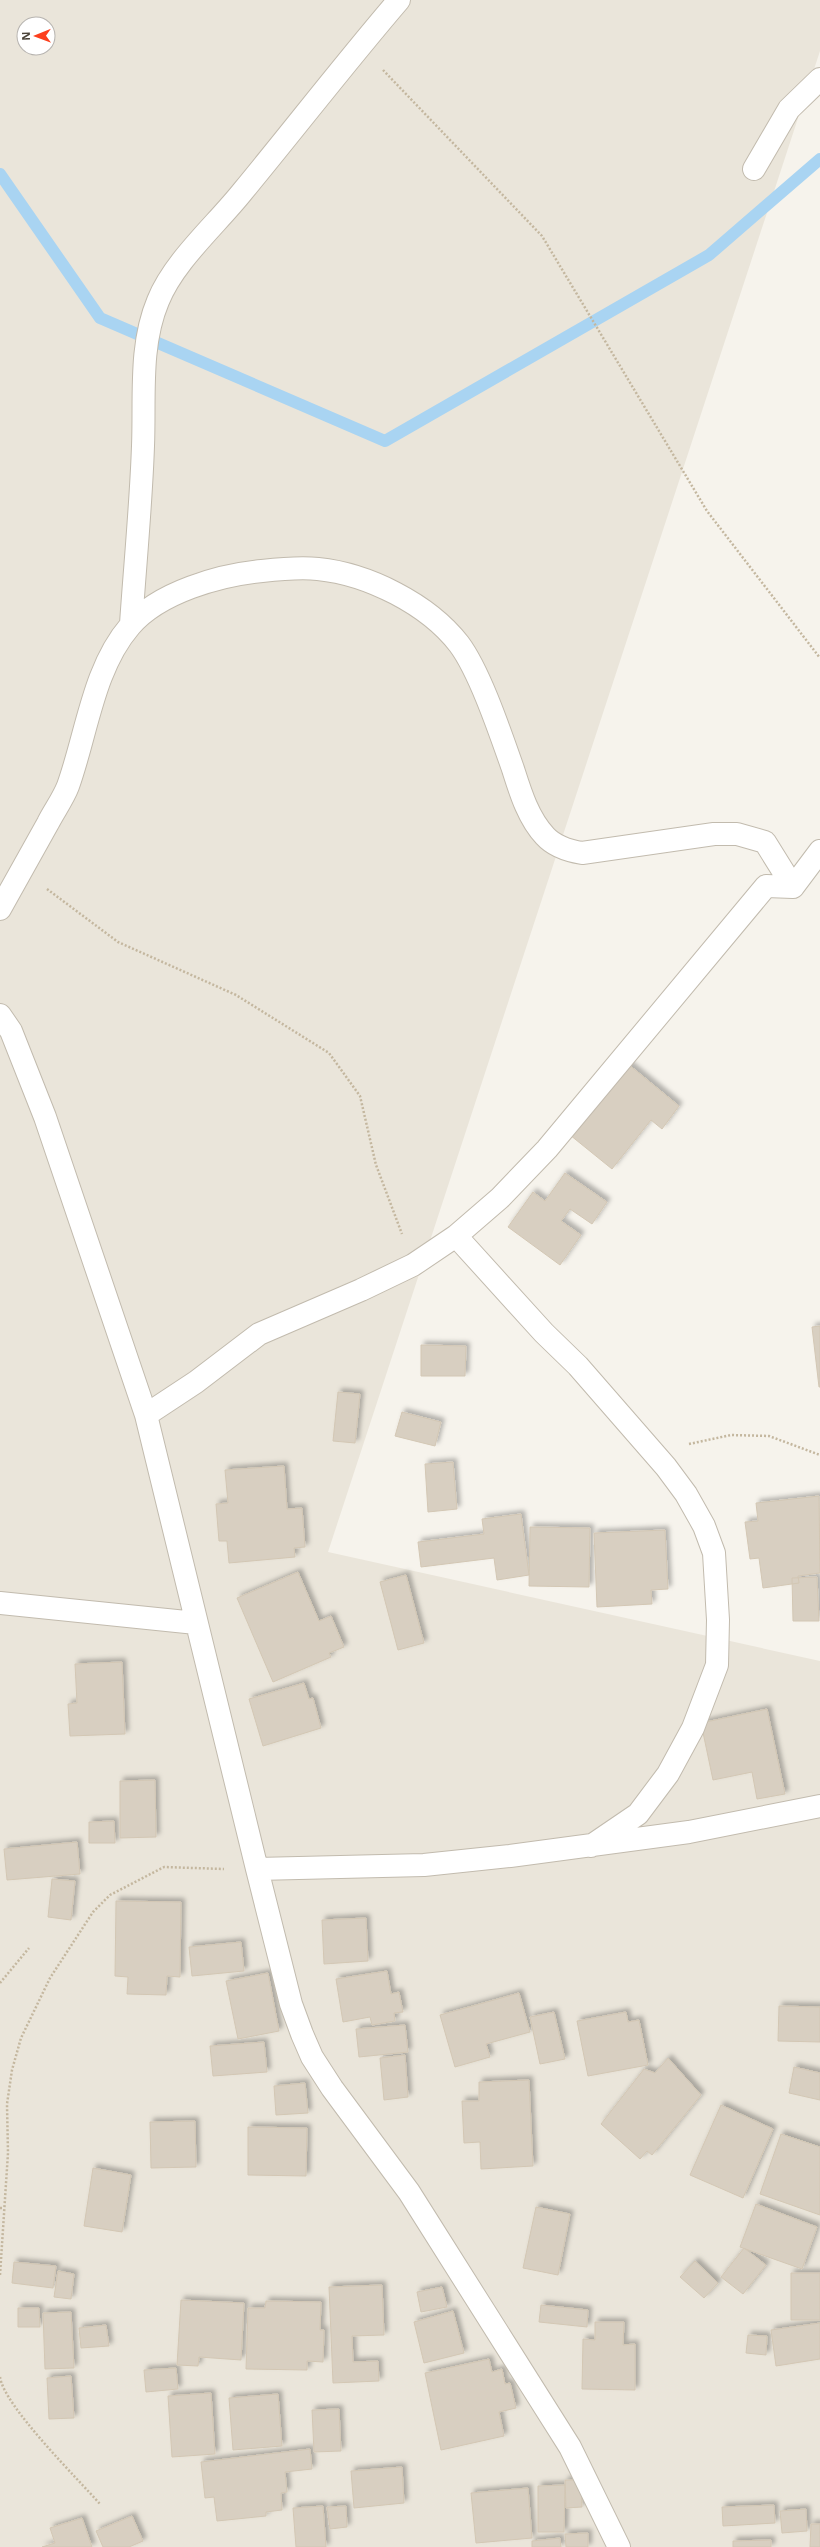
<svg xmlns="http://www.w3.org/2000/svg" width="820" height="2547" font-family="'Noto Sans',sans-serif">
	<style>
		.residential { fill: #eae5da; fill-rule: evenodd }
		.lines { fill: none; stroke-linecap: round; stroke-linejoin: round }
		.stream { stroke: #a9d4f2; stroke-width: 12 }
		.building { fill: #d8cfc1; stroke: #d3c7b4; filter: url(#shadow) }
		.street-casing { stroke: #c2bbae; stroke-width: 24 }
		.path { stroke: #c4b79f; stroke-width: 2.5; stroke-dasharray: 2 2; stroke-linecap: butt }
		.street { stroke: #fff; stroke-width: 22 }
	</style>
	<defs>
		<filter id="shadow"><feDropShadow dx="3.5" dy="-3.5" stdDeviation="2" flood-color="#0004"/></filter>
	</defs>
	<rect width="100%" height="100%" fill="#f6f3ec"/>
	<path class="residential" d="M0,0h820v51l-492,1501 492,109v886h-820zM24,24h24v24h-24z"/>
	<g class="lines">
		<path class="stream" d="M0,174l100,144 285,123 324,-186 111,-96"/>
	</g>
	<path class="building" d="M628,1064l51,42 -17,23 -11,-9 -39,49 -42,-34z
		M565,1173l42,29 -15,22 -22,-15 -9,12 20,14 -21,30 -52,-38 25,-35 12,9z
		M820,1326v61h-1l-7,-60z
		M421,1345l45,1 -1,30h-44z
		M338,1392l22,2 -5,49 -22,-2z
		M402,1412l39,10 -6,24 -40,-10z
		M453,1462l4,47 -29,3 -3,-48z
		M284,1466l3,43 15,-1 3,39 -11,1 1,9 -66,6 -2,-22h-8l-3,-37 12,-1 -3,-33z
		M819,1496l1,77 -22,3 1,7 -36,5 -4,-30 -9,1 -5,-37 13,-1 -2,-18z
		M521,1514l8,61 -32,5 -3,-22 -73,9 -3,-25 66,-8 -2,-15z
		M530,1527l60,1 -1,59 -60,-1z
		M665,1530l3,59 -17,1 1,14 -55,3 -3,-74z
		M298,1572l21,49 12,-5 13,31 -15,6 2,4 -58,25 -36,-84z
		M406,1575l18,68 -26,7 -18,-68z
		M817,1577l2,44h-26l-1,-43z
		M122,1662l3,72 -55,2 -2,-32 9,-1 -2,-39z
		M304,1683l5,16 4,-1 8,30 -58,18 -14,-47z
		M767,1709l18,85 -28,5 -5,-27 -39,8 -12,-57z
		M155,1780l1,57 -36,1v-57z
		M114,1821l1,22h-26v-21z
		M77,1842l3,32 -73,6 -3,-31z
		M52,1879l23,2 -4,39 -23,-3z
		M116,1901l65,1 -1,75 -13,-1 -1,19 -39,-1 1,-17 -13,-1z
		M366,1918l2,43 -44,3 -2,-44z
		M241,1942l3,29 -52,5 -3,-29z
		M387,1971l4,23 8,-2 4,20 -9,1 1,8 -23,4 -2,-8 -27,5 -7,-43z
		M268,1973l11,58 -41,8 -12,-58z
		M519,1993l11,39 -44,12 4,13 -35,10 -15,-52z
		M779,2006l41,1v35l-42,-1z
		M554,2012l11,47 -25,5 -10,-47z
		M626,2012l2,10 11,-2 9,45 -60,11 -11,-55z
		M405,2025l3,27 -49,5 -3,-28z
		M264,2042l3,30 -54,4 -3,-30z
		M405,2055l3,42 -24,3 -4,-42z
		M668,2058l33,37 -49,60 -5,-4 -7,8 -39,-35 43,-55 11,4z
		M794,2067l26,6v27l-31,-7z
		M529,2080l4,86 -52,3 -1,-27 -16,1 -2,-42h17v-19z
		M305,2083l3,30 -32,2 -2,-29z
		M721,2105l52,24 -30,69 -53,-23z
		M195,2121l1,46 -45,1 -1,-46z
		M248,2127l59,1 -1,48 -58,-1z
		M781,2134l39,13v68l-60,-21z
		M93,2168l38,7 -9,57 -38,-6z
		M756,2204l61,23 -15,42 -62,-22z
		M536,2207l34,7 -12,61 -35,-7z
		M744,2248l22,17 -23,29 -22,-17z
		M695,2261l23,22 -14,15 -24,-21z
		M14,2262l42,4 -3,22 -41,-5z
		M58,2271l16,3 -3,25 -17,-2z
		M791,2273h29v47h-29z
		M382,2285l2,50 -32,1 1,26 25,-1 1,20 -46,2 -4,-96z
		M442,2287l5,20 -26,5 -4,-20z
		M181,2300l63,3 -3,57 -42,-3 -1,9 -21,-1z
		M266,2301l55,1 -1,28h4l-1,32 -16,-1v9l-61,-1 2,-61h17z
		M541,2305l47,5 -1,17 -48,-5z
		M18,2308h21l1,19h-22z
		M453,2311l11,42 -40,10 -10,-41z
		M71,2312l3,56 -29,1 -2,-56z
		M595,2322h29l-1,23 12,-1v46l-53,-1 1,-50 12,1z
		M820,2323v36l-44,7 -5,-36z
		M106,2325l3,21 -28,2 -2,-20z
		M748,2335l19,1 -1,19 -20,-2z
		M489,2359l3,13 10,-3 3,15 5,-1 6,25 -17,4 5,24 -63,14 -16,-77z
		M176,2368l2,21 -32,3 -2,-22z
		M71,2376l3,42 -25,1 -2,-41z
		M211,2393l4,61 -43,3 -4,-61z
		M278,2394l4,52 -49,4 -4,-52z
		M339,2409l2,42 -27,1 -2,-42z
		M310,2449l2,20 -27,3 2,20 -6,1 1,17 -16,2v4l-49,5 -3,-24 -9,1 -4,-36z
		M402,2467l2,36 -50,5 -3,-37z
		M565,2480h16l1,27 -16,1z
		M565,2485l-1,47h-26v-46z
		M528,2488l4,50 -56,5 -5,-50z
		M774,2505l1,18 -52,3 -1,-19z
		M323,2506l3,41h-30l-3,-39z
		M346,2506l1,21 -17,2 -3,-22z
		M806,2509l1,22 -25,2 -2,-22z
		M132,2516l11,25 -14,6h-26l-7,-16z
		M82,2518l10,29h-50l13,-4 -5,-15z
		M811,2524h9v23h-10z
		M588,2533v14h-22l-1,-13z
		M560,2538l1,9h-29v-6z
		M771,2540v7h-38v-6z"/>
	<g class="lines">
		<g class="street-casing">
			<path id="street" d="M754,169l35,-60 31,-30
				M131,624c4,-59 10,-119 12,-178 2,-48 -4,-100 15,-145 16,-40 58,-76 85,-110 52,-63 102,-128 156,-191
				M0,909c16,-29 32,-57 48,-86 6,-12 15,-24 20,-37 19,-53 25,-117 62,-160 29,-34 90,-51 132,-55 18,-2 37,-4 56,-2 50,5 110,35 141,75 21,28 42,91 54,125 7,22 15,49 32,67 9,10 25,15 37,17l132,-19h23l28,8 28,45
				M0,1015l11,16 34,86 101,298 111,454 34,135 11,30 10,23 20,31 77,104 161,255 49,100
				M456,1236l88,97 34,33 88,101 20,27 18,32 10,27 4,67 -1,45 -24,63 -25,46 -30,40 -47,32
				M146,1415l50,-33 63,-48 102,-44 52,-25 43,-29 44,-38 47,-49 219,-263 27,1 27,-36
				M0,1603l196,20
				M257,1869l167,-4 86,-9 179,-24 131,-26"/>
		</g>
		<path class="path" d="M383,70l159,166 165,275 113,147
			M47,889l71,53 118,53 93,58 31,43 16,69 26,69
			M689,1444l42,-9 38,1 51,19
			M0,1983l29,-35
			M0,2208h4
			M0,2275l8,-122 -1,-49 5,-34 9,-32 29,-60 43,-66 17,-17 54,-28 60,2
			M0,2377c4,29 78,102 100,127"/>
		<use href="#street" class="street"/>
	</g>
	<g transform="translate(36 36) rotate(269)"><circle r="19" fill="#ffffff" stroke="#b7b4b0"/>
	<path d="M0-3L7 15L0 10L-7 15Z" fill="#fc3f1d"/>
	<text y="-6" font-size="11" font-weight="bold" text-anchor="middle" fill="#4b4439">N</text>
	</g>
</svg>
